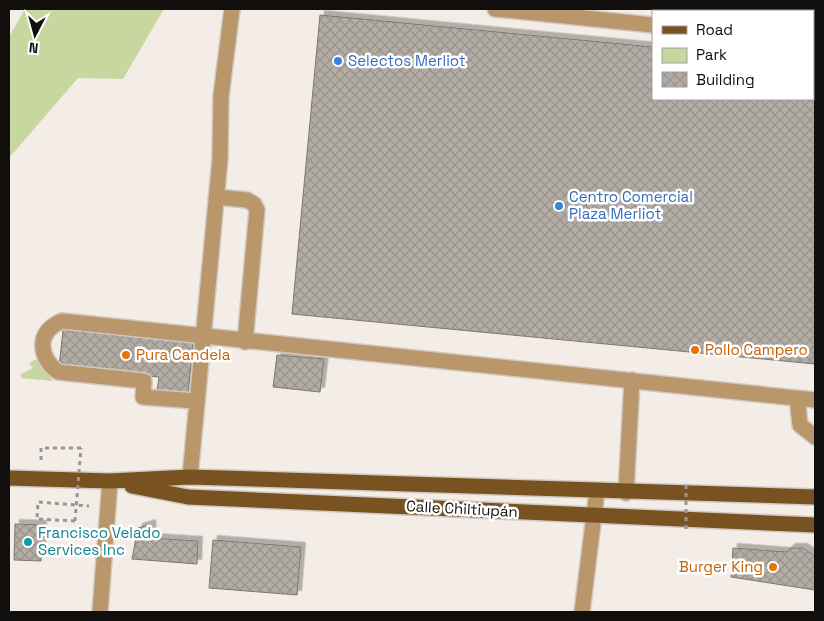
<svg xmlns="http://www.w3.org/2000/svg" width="824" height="621" font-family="'Space Grotesk',sans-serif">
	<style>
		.green { fill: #c7d79f }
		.building { fill: url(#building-cross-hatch); stroke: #7e7771; filter: url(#shadow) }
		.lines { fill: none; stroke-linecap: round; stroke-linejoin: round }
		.minor-casing { stroke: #d0c9c3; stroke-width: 18 }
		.major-casing { stroke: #d0c9c3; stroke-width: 18 }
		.path { stroke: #9a9590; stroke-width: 3; stroke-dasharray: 4 4; stroke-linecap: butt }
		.minor { stroke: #ba966b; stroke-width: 15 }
		.major { stroke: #785220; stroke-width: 15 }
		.path-bridge { stroke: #9a9590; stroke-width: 3; stroke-dasharray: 4 4; stroke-linecap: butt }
		.shop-dot { fill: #3f7fe0; stroke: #fff; stroke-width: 2 }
		.food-dot { fill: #e8710a; stroke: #fff; stroke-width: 2 }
		.culture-dot { fill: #0f9aa8; stroke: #fff; stroke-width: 2 }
		.labels { text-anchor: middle; stroke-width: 5; stroke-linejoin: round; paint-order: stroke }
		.shop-label { font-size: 15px; fill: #366cbe; stroke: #fff; text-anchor: start }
		.food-label { font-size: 15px; fill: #c56008; stroke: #fff; text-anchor: start }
		.street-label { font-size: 15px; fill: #110f0d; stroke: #fff }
		.culture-label { font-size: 15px; fill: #0d838f; stroke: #fff; text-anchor: start }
	</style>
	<defs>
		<pattern id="building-cross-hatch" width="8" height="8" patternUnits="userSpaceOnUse" patternTransform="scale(1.25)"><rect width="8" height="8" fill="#b3aca5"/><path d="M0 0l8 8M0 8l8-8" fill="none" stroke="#99938d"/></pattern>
		<filter id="shadow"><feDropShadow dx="4.5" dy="-4.5" stdDeviation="0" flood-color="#0004"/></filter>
	</defs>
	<rect width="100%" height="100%" fill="#f4ece6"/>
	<path class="green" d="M25,9h139l-41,70 -45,-1 -69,80v-121z
		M37,359l16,22 -32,-3v-4l12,-6 -4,-5z"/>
	<path class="building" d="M814,9h1v41h-2z
		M320,15l333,32v52h160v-37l2,1v301l-523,-50z
		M63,330l130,13 -5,51 -31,-3 2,-14 -100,-10z
		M277,355l47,4 -4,33 -47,-5z
		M15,524l27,1 -1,36 -27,-1z
		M151,524l1,14 46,3 -1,23 -65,-5 6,-31z
		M213,540l88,7 -4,48 -88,-7z
		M733,548l53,4 5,-4h12l12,8v34l-84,-13z"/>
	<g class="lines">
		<g class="minor-casing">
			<path id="minor" d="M495,9l158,16
				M768,11l2,-2
				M217,197l30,3 7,4 3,6 -12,132
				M797,398l3,27 15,12
				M196,401l-53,-4 1,-16 -86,-9c-20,-16 -22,-40 4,-51l753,79
				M190,477l30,-318 1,-63 11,-87
				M626,493l6,-113
				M100,612l10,-131
				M582,612l15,-121"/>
		</g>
		<g class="major-casing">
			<path id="major" d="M9,478l101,3 80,-4 625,20
				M132,486l56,11 627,28"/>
		</g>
		<path class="path" d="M41,460v-12h40
			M75,521l-38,-2 1,-17 51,4"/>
		<use href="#minor" class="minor"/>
		<use href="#major" class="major"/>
		<path class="path-bridge" d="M75,521l6,-73
			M686,529v-47"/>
	</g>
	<g class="shop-dot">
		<circle cx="338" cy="61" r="5"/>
		<circle cx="559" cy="206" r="5"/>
	</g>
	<g class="food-dot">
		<circle cx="695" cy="350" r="5"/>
		<circle cx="126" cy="355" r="5"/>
		<circle cx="773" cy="567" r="5"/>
	</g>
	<circle class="culture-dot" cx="28" cy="542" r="5"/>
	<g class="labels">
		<g class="shop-label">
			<text x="348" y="66">Selectos Merliot</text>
			<text x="569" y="202">Centro Comercial<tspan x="569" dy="17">Plaza Merliot</tspan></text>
		</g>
		<g class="food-label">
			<text x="705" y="355">Pollo Campero</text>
			<text x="136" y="360">Pura Candela</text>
			<text x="763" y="572" text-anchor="end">Burger King</text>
		</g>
		<g class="street-label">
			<text transform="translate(462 509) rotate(3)" y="5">Calle Chiltiupán</text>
		</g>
		<g class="culture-label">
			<text x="38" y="538">Francisco Velado<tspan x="38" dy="17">Services Inc</tspan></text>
		</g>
	</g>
	<rect width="824" height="621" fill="none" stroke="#110f0d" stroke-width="20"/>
	<rect x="652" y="10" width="162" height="90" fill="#ffffff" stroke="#a09f9e"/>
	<rect x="662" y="26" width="25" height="8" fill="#785220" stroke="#a09f9e"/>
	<text x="696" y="35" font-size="15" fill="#110f0d">Road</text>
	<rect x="662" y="48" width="25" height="15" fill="#c7d79f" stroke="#a09f9e"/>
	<text x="696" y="60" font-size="15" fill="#110f0d">Park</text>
	<rect x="662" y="72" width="25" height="15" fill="url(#building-cross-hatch)" stroke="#a09f9e"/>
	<text x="696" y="85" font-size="15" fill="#110f0d">Building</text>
	<g transform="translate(35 35) rotate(186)" stroke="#ffffff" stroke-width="4" paint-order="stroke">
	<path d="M0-4L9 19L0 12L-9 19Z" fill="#110f0d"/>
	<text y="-8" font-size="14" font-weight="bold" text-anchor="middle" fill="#110f0d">N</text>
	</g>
</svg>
